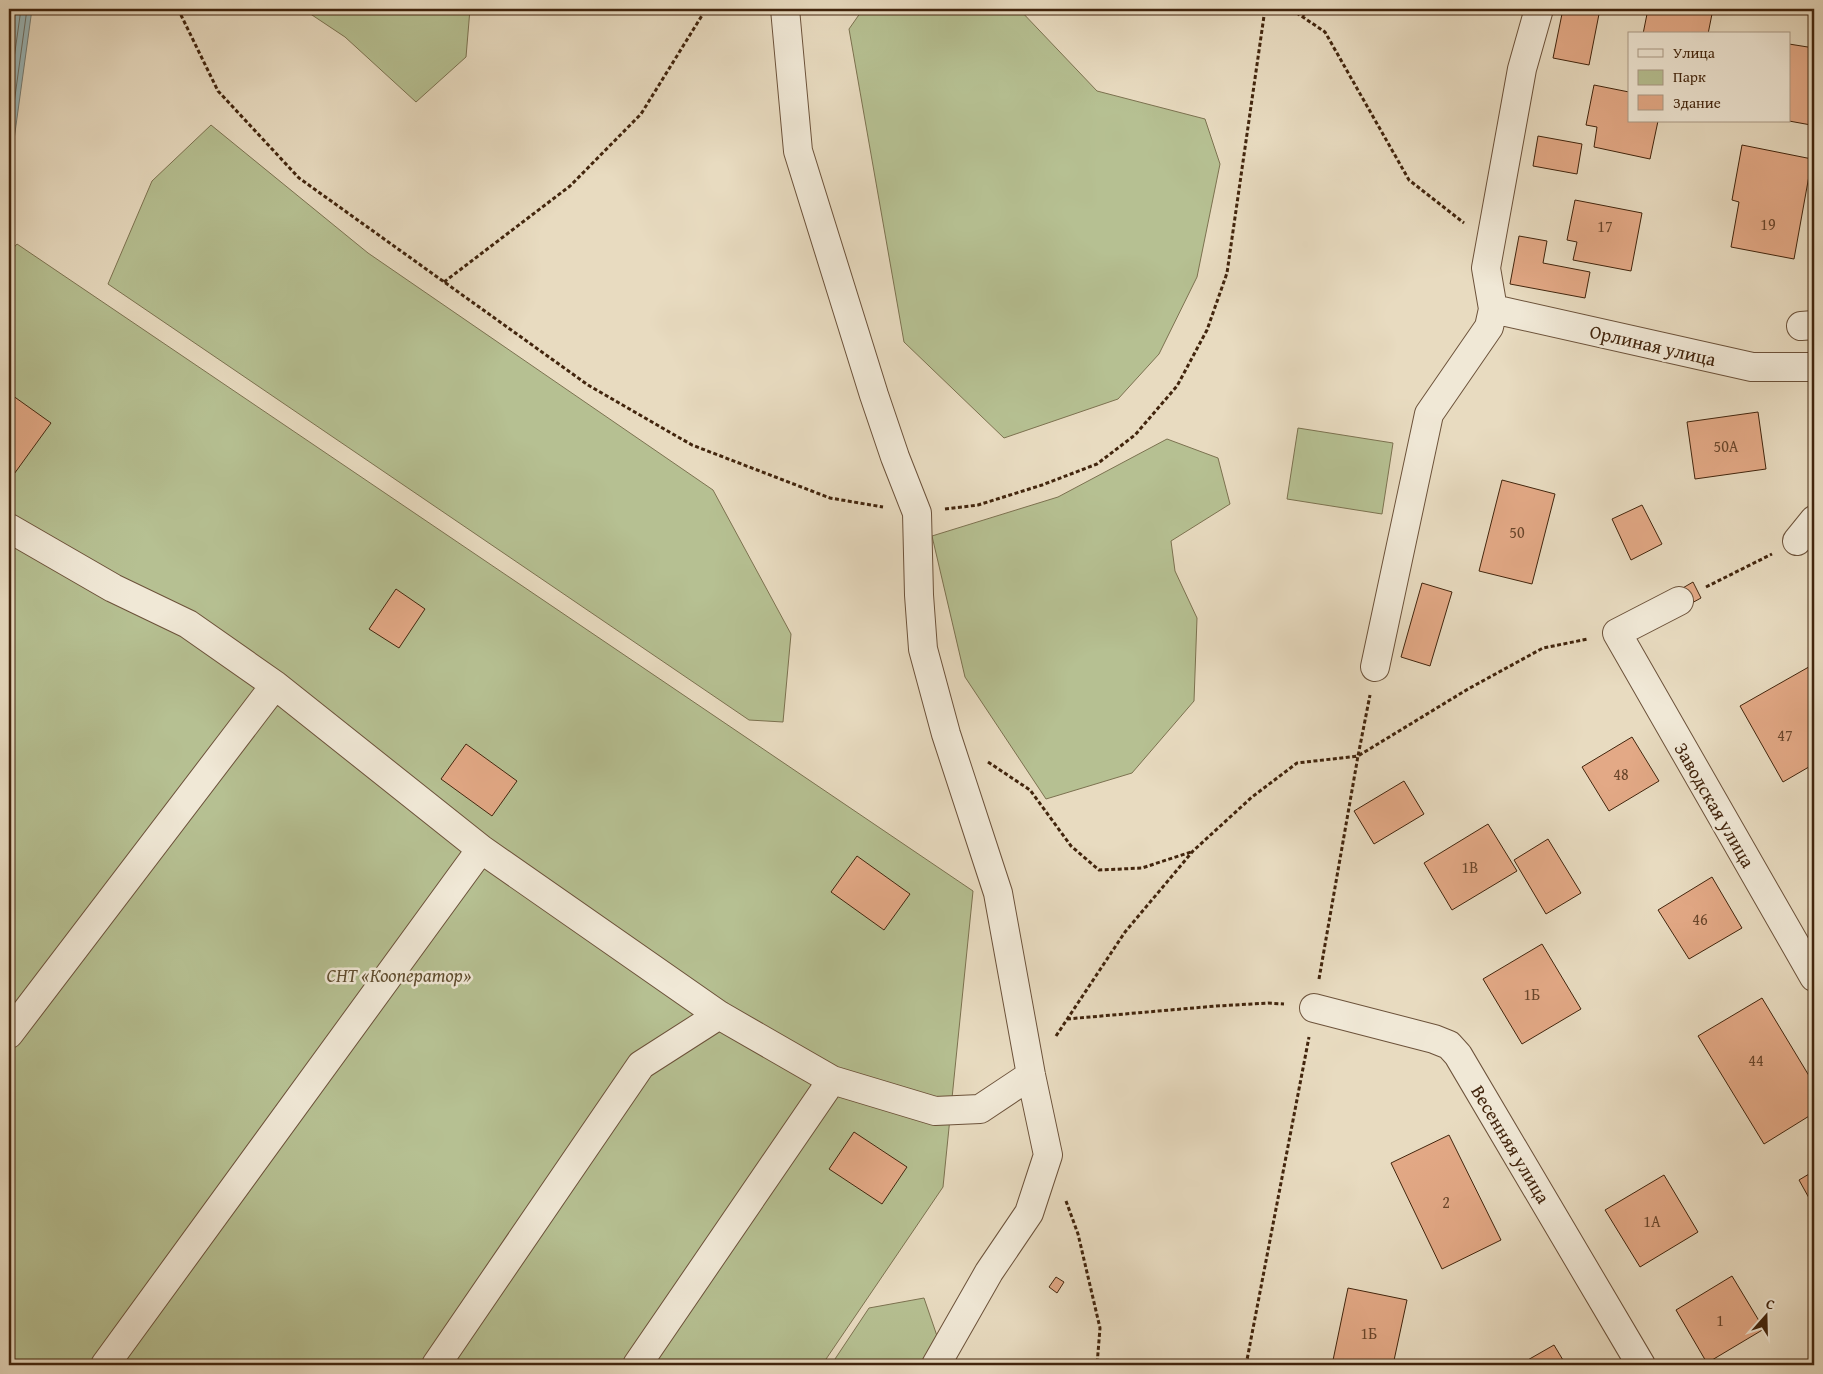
<svg xmlns="http://www.w3.org/2000/svg" width="1823" height="1374" font-family="'Gentium Book Plus',serif">
	<style>
		.green { fill: #b6c092; stroke: #7c7250 }
		.water { fill: #9bb9bc; stroke: #777e76 }
		.lines { fill: none; stroke-linecap: round; stroke-linejoin: round }
		.shore { stroke: #6e6f64; stroke-width: 1 }
		.building { fill: #e3a986; stroke: #42250d }
		.minor-casing { stroke: #6c523a; stroke-width: 30 }
		.path { stroke: #42250d; stroke-width: 3; stroke-dasharray: 4 2.5; stroke-linecap: butt }
		.minor { stroke: #f0e8d6; stroke-width: 28 }
		.labels { text-anchor: middle; stroke-width: 5; stroke-linejoin: round; paint-order: stroke }
		.number-label { font-size: 16px; fill: #6a462b }
		.street-label { font-size: 19px; fill: #42250d; stroke: #f0e8d6 }
		.park-label { font-size: 19px; font-style: italic; fill: #5f4c2e; stroke: #f0e8d6 }
	</style>
	<rect width="100%" height="100%" fill="#e8dbc0"/>
	<filter id="stains"><feTurbulence type="fractalNoise" baseFrequency=".004" numOctaves="4"/><feColorMatrix values="0 0 0 0 .2 0 0 0 0 .09 0 0 0 0 .02 0 0 0 .5 -.17"/></filter>
	<radialGradient id="worn" r=".72"><stop offset=".6" stop-color="#630" stop-opacity="0"/><stop offset="1" stop-color="#630" stop-opacity=".3"/></radialGradient>
	<path class="green" d="M303,9h167l-4,48 -50,45 -71,-65z
		M863,9h156l78,82 108,28 15,45 -23,113 -38,77 -41,45 -114,39 -100,-96 -55,-313z
		M211,125l157,128 345,237 78,144 -8,88 -34,-2 -641,-436 44,-103z
		M17,244l956,647 -30,296 -121,178h-813v-1112z
		M1298,428l95,15 -11,71 -95,-15z
		M1167,439l51,19 12,46 -59,37 4,30 22,47 -3,83 -62,72 -86,26 -81,-122 -33,-141 126,-39z
		M924,1298l23,67h-116l38,-57z"/>
	<path class="water" d="M9,9h23l-23,167z"/>
	<g class="lines">
		<path class="shore" d="M9,94l12,-85
			M9,140l18,-131"/>
	</g>
	<path class="building" d="M1563,9h37l-11,56 -36,-7z
		M1648,9h65l-5,25h-65z
		M1789,44l25,4v59l-3,18 -22,-4z
		M1594,85l35,7v29h29l-8,38 -56,-12 3,-20 -11,-2z
		M1538,136l44,8 -5,30 -44,-8z
		M1742,145l70,14 -18,100 -63,-12 8,-45 -7,-2z
		M1575,200l67,13 -11,58 -58,-11 4,-18 -10,-2z
		M1519,236l28,5 -4,22 47,9 -5,26 -75,-14z
		M9,393l42,30 -42,58z
		M1758,412l8,57 -71,10 -8,-57z
		M1502,480l53,14 -23,90 -53,-13z
		M1642,505l20,39 -31,16 -19,-41z
		M1693,582l8,16 -11,6 -9,-15z
		M1422,583l30,9 -22,74 -29,-9z
		M396,589l29,20 -26,39 -30,-19z
		M1814,664v100l-31,18 -43,-76z
		M1632,737l27,44 -50,30 -27,-44z
		M466,744l51,37 -25,35 -51,-37z
		M1404,781l20,33 -50,30 -20,-33z
		M1488,824l29,47 -65,39 -28,-47z
		M1548,839l33,54 -35,21 -32,-54z
		M857,856l53,38 -26,36 -53,-38z
		M1712,877l30,51 -53,31 -31,-49z
		M1542,944l39,65 -59,35 -39,-65z
		M1762,998l52,86v29l-50,31 -66,-108z
		M854,1132l53,35 -25,37 -53,-35z
		M1449,1135l52,105 -59,29 -51,-106z
		M1814,1171v36l-15,-27z
		M1664,1175l34,57 -58,35 -35,-57z
		M1732,1276l32,53 -57,34 -31,-53z
		M1056,1277l8,5 -7,11 -8,-6z
		M1348,1288l59,12 -14,65h-61z
		M1554,1345l12,20h-47z"/>
	<g class="lines">
		<g class="minor-casing">
			<path id="minor" d="M785,9l13,142 76,244 21,62 22,56 2,82 4,54 23,85 52,159 33,182 17,80 -19,58 -40,59 -53,93
				M1493,309l259,58h62
				M1801,326l13,-1
				M9,528l104,60 75,36 87,61 206,164 238,166 113,65 103,31 45,-2 51,-34
				M1797,541l17,-21
				M1679,601l-62,32 197,344
				M1375,667l54,-253 60,-87 4,-18 -7,-41 36,-199 17,-60
				M1314,1008l120,31 15,6 9,10 183,310
				M9,1034l266,-349
				M105,1365l376,-516
				M436,1365l205,-300 78,-50
				M637,1365l195,-285"/>
		</g>
		<path class="path" d="M178,9l40,82 81,87 289,207 104,60 138,53 53,9
			M1291,9l34,23 84,148 55,43
			M1303,15l8,-6
			M444,282l126,-96 71,-72 65,-105
			M945,509l33,-4 64,-20 55,-21 38,-29 42,-49 30,-56 20,-57 38,-264
			M1706,587l66,-33
			M988,762l42,28 41,56 28,24 43,-2 49,-16
			M1319,979l39,-223 110,-67 75,-41 45,-9
			M1067,1019l149,-13 52,-3 16,1
			M1056,1036l69,-104 68,-81 59,-54 45,-34 61,-7 12,-61
			M1066,1201l12,33 22,94 -3,37
			M1246,1365l63,-328"/>
		<use href="#minor" class="minor"/>
	</g>
	<g class="labels">
		<g class="number-label">
			<text x="1768" y="230">19</text>
			<text x="1605" y="232">17</text>
			<text x="1726" y="452">50А</text>
			<text x="1517" y="538">50</text>
			<text x="1785" y="741">47</text>
			<text x="1621" y="780">48</text>
			<text x="1470" y="873">1В</text>
			<text x="1700" y="925">46</text>
			<text x="1532" y="1000">1Б</text>
			<text x="1756" y="1066">44</text>
			<text x="1446" y="1208">2</text>
			<text x="1652" y="1227">1А</text>
			<text x="1720" y="1326">1</text>
			<text x="1369" y="1339">1Б</text>
		</g>
		<g class="street-label">
			<text transform="translate(1653 345) rotate(13)" y="7">Орлиная улица</text>
			<text transform="translate(1715 805) rotate(60)" y="7">Заводская улица</text>
			<text transform="translate(1511 1144) rotate(59)" y="7">Весенняя улица</text>
		</g>
		<g class="park-label">
			<text x="399" y="982">СНТ «Кооператор»</text>
		</g>
	</g>
	<rect width="1823" height="1374" fill="none" stroke="#e8dbc0" stroke-width="30"/>
	<rect x="10" y="10" width="1803" height="1354" fill="none" stroke="#42250d" stroke-width="2.5"/>
	<rect x="15" y="15" width="1793" height="1344" fill="none" stroke="#42250d"/>
	<rect x="1628" y="32" width="162" height="90" fill="#f0e8d6" stroke="#aa9a86"/>
	<rect x="1638" y="49" width="25" height="8" fill="#f0e8d6" stroke="#aa9a86"/>
	<text x="1673" y="58" font-size="15" fill="#42250d">Улица</text>
	<rect x="1638" y="70" width="25" height="15" fill="#b6c092" stroke="#aa9a86"/>
	<text x="1673" y="82" font-size="15" fill="#42250d">Парк</text>
	<rect x="1638" y="95" width="25" height="15" fill="#e3a986" stroke="#aa9a86"/>
	<text x="1673" y="108" font-size="15" fill="#42250d">Здание</text>
	<g transform="translate(1766 1316) rotate(20)" stroke="#f0e8d6" stroke-width="4" paint-order="stroke">
	<path d="M0-4L9 19L0 12L-9 19Z" fill="#42250d"/>
	<text y="-8" font-size="14" font-weight="bold" text-anchor="middle" fill="#42250d">С</text>
	</g>
	<rect width="100%" height="100%" filter="url(#stains)"/>
	<rect width="100%" height="100%" fill="url(#worn)"/>
</svg>
